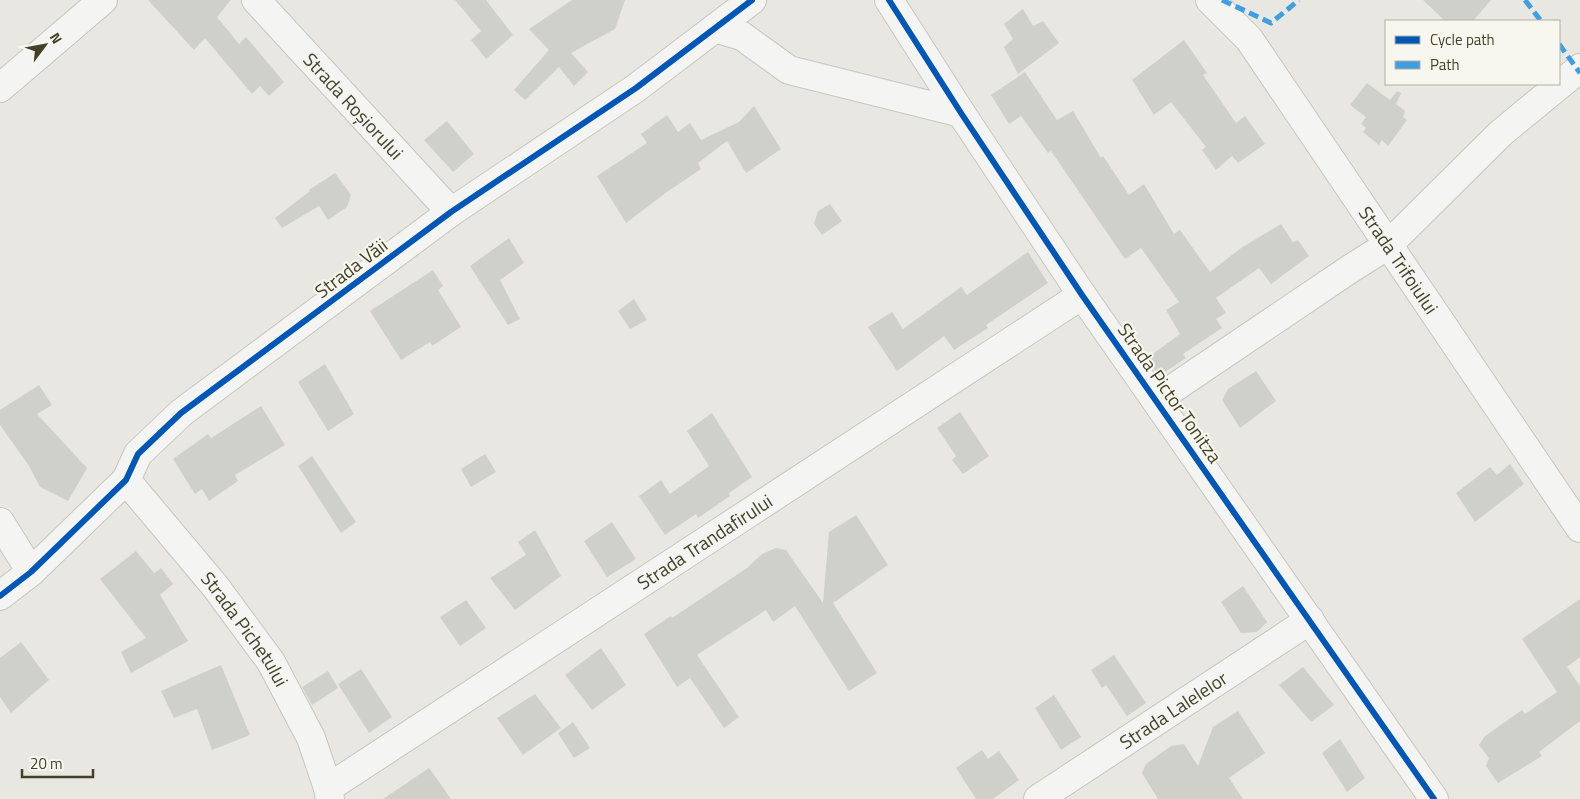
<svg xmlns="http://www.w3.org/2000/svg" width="1580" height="799" font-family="'Titillium Web',sans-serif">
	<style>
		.building { fill: #d0d0cb }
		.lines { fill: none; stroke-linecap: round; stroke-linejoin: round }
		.street-casing { stroke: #c6c5c0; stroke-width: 30 }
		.street { stroke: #f4f4f2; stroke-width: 28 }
		.quiet { stroke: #3f9fe0; stroke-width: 5; stroke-dasharray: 10 5; stroke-linecap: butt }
		.cycleway-casing { stroke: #f7f7f0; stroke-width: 9 }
		.cycleway { stroke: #0057b8; stroke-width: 6 }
		.labels { text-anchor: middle; stroke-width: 4; stroke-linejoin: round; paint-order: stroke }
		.street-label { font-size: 19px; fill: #434228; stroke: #f7f7f0 }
	</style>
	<rect width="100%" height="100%" fill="#e8e7e2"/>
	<path class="building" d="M148,0h83l-14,17 22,27 7,-7 38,45 -15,14 -9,-10 -8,8 -47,-56 -11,12z
		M455,0h31l27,35 -27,24 -15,-19 10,-9z
		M572,0h53l-10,29 -44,24 17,19 -14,14 -15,-19 -34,33 -11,-10 35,-40 -20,-21z
		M1423,0h68l-18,21h-28z
		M1023,9l10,17 10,-5 16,22 -41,31 -14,-27 9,-8 -9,-15z
		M1184,40l23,33 -4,2 33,48 9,-7 20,28 -27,19 -6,-7 -16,14 -14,-20 4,-3 -35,-45 -17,13 -22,-35z
		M1025,72l32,48 16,-9 28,47 2,-2 26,39 15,-11 30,50 6,-4 30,42 31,-24 40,-24 12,18 5,-2 11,16 -38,28 -12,-16 -43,30 10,15 -10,6 6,9 -39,26 3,4 -27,18 -13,-17 34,-25 -14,-24 13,-8 -38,-54 -16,11 -74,-108 -3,2 -27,-37 -12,8 -18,-29z
		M1367,83l23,17 7,-9 4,2 -5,11 9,7 -2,6 4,3 -19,26 -6,-6 -3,5 -16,-13 3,-4 -5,-4 5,-7 -16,-12z
		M754,106l27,43 -35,24 -19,-32 -29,22 3,6 -34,23 -41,31 -29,-47 50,-33 -6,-9 26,-19 11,17 12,-9 11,17 38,-18z
		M447,121l27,33 -21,18 -29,-32z
		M335,173l16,22 -4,12 -19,13 -9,-14 -37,22 -7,-10 35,-27 -1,-1z
		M830,204l12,17 -20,14 -8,-11 4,-13z
		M509,238l15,25 -24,17 20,39 -12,6 -38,-59z
		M1028,252l20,31 -62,42 2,3 -34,22 -10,-14 -47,35 -29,-44 24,-15 11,17 58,-42 6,8z
		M433,270l10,16 -5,4 23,37 -29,19 -2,-4 -29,18 -31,-49z
		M634,299l13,21 -17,9 -12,-18z
		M325,364l29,50 -26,17 -30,-49z
		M1256,371l20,30 -36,27 -18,-28 6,-11z
		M39,385l13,20 -15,9 50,54 -19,33 -28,-14 -11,-21 -29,-41v-15z
		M261,406l24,39 -50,30 3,6 -29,20 -7,-12 -7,5 -22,-35 35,-25 3,4z
		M960,412l29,44 -26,18 -11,-14 4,-4 -19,-28z
		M712,413l40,64 -23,16 1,3 -32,22 -2,-4 -31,21 -26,-39 22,-16 9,14 39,-28 -22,-35z
		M485,454l11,18 -25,15 -10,-18z
		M312,456l44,66 -15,11 -43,-67z
		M1510,464l14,20 -49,38 -19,-29 34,-26 7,8z
		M856,515l32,50 -55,38 44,70 -28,18 -54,-85 -22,16 -7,-12 -69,45 42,62 -15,11 -34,-50 -13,9 -33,-53 27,-18 1,2 75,-50 15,-14 14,-6 10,2 37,53 6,-71z
		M612,522l24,37 -29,18 -23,-36z
		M535,530l26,46 -46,34 -25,-32 36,-23 -8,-13z
		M136,551l18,22 7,-5 12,16 -13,11 28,46 -57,32 -10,-21 25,-14 -46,-59z
		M1243,586l24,36 -10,10 -16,1 -20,-31z
		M1580,599v58l-13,10 13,19v35l-41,31 3,4 -44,27 -12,-17 3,-8 -10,-13 6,-9 37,-26 3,4 32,-22 -35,-53z
		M466,600l20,28 -26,18 -20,-29z
		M21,642l28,38 -38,33 -11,-16v-39z
		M601,648l25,37 -34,25 -27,-35z
		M1114,655l32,48 -19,13 -21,-31 -4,3 -11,-18z
		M221,665l29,70 -38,15 -15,-41 -23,9 -13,-27z
		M1303,667l31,38 -23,17 -32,-37z
		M361,669l31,48 -23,16 -31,-49z
		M328,671l10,17 -26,17 -10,-18z
		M535,694l26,34 -38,27 -26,-37z
		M1054,695l27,42 -20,13 -26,-42z
		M1238,711l27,42 -36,25 14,21h-85l-16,-26 4,-9 25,-18 13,-2 14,22 15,-39z
		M573,722l17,26 -16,10 -16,-25z
		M1340,739l25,39 -18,14 -25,-39z
		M982,750l6,9 11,-8 20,29 -26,19h-17l-20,-31z
		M429,768l22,31h-68z"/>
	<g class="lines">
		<g class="street-casing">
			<g id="street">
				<path id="s1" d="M256,0l195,212"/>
				<path d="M889,0l72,113 121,182 352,504"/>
				<path id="s2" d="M1210,0l39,39 331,489"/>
				<path d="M715,28l27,8 47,34 172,43"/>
				<path d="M0,88l103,-88"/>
				<path d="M1156,400l191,-129 41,-26 113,-112 79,-65"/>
				<path id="s3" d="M126,480l89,106 56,76 40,76 17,50 2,11"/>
				<path d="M0,522l31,50"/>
				<path d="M0,596l31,-24 95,-92 12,-26 43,-41 270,-201 185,-124 116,-88"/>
				<path id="s4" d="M328,788l754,-493"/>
				<path id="s5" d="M1038,799l272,-179"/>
			</g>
		</g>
		<use href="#street" class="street"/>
		<path class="quiet" d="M1222,0l49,23 28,-23
			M1525,0l16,21
			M1559,44l21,29"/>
		<g class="cycleway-casing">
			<path id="cycleway" d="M889,0l72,113 121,182 352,504
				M0,596l31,-24 95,-92 12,-26 43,-41 270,-201 185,-124 116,-88"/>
		</g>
		<use href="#cycleway" class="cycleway"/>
	</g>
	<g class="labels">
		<g class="street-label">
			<text dy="7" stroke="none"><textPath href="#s1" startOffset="144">Strada Roșiorului</textPath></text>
			<text dy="7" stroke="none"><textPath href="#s2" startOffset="322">Strada Trifoiului</textPath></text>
			<text transform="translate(351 268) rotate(-37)" y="7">Strada Văii</text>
			<text transform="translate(1170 393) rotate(55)" y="7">Strada Pictor Tonitza</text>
			<text dy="7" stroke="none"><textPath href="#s4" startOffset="450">Strada Trandafirului</textPath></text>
			<text dy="7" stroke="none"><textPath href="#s3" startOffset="191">Strada Pichetului</textPath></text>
			<text dy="7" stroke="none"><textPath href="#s5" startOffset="162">Strada Lalelelor</textPath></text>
		</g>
	</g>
	<rect x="1385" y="20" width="175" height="65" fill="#f7f7f0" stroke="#afafa0"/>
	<rect x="1395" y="36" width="25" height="8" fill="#0057b8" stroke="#afafa0"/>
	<text x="1430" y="45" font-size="15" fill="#434228">Cycle path</text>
	<rect x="1395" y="61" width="25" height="8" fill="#3f9fe0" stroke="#afafa0"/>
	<text x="1430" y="70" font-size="15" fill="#434228">Path</text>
	<g transform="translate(45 45) rotate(58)" stroke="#f7f7f0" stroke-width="4" paint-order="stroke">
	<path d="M0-4L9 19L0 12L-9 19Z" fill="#434228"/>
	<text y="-8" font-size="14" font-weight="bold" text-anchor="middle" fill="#434228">N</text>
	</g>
	<path d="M22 769v8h71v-8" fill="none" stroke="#434228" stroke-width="2.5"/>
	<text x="30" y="769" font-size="15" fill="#434228" stroke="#f7f7f0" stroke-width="4" paint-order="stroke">20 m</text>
</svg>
